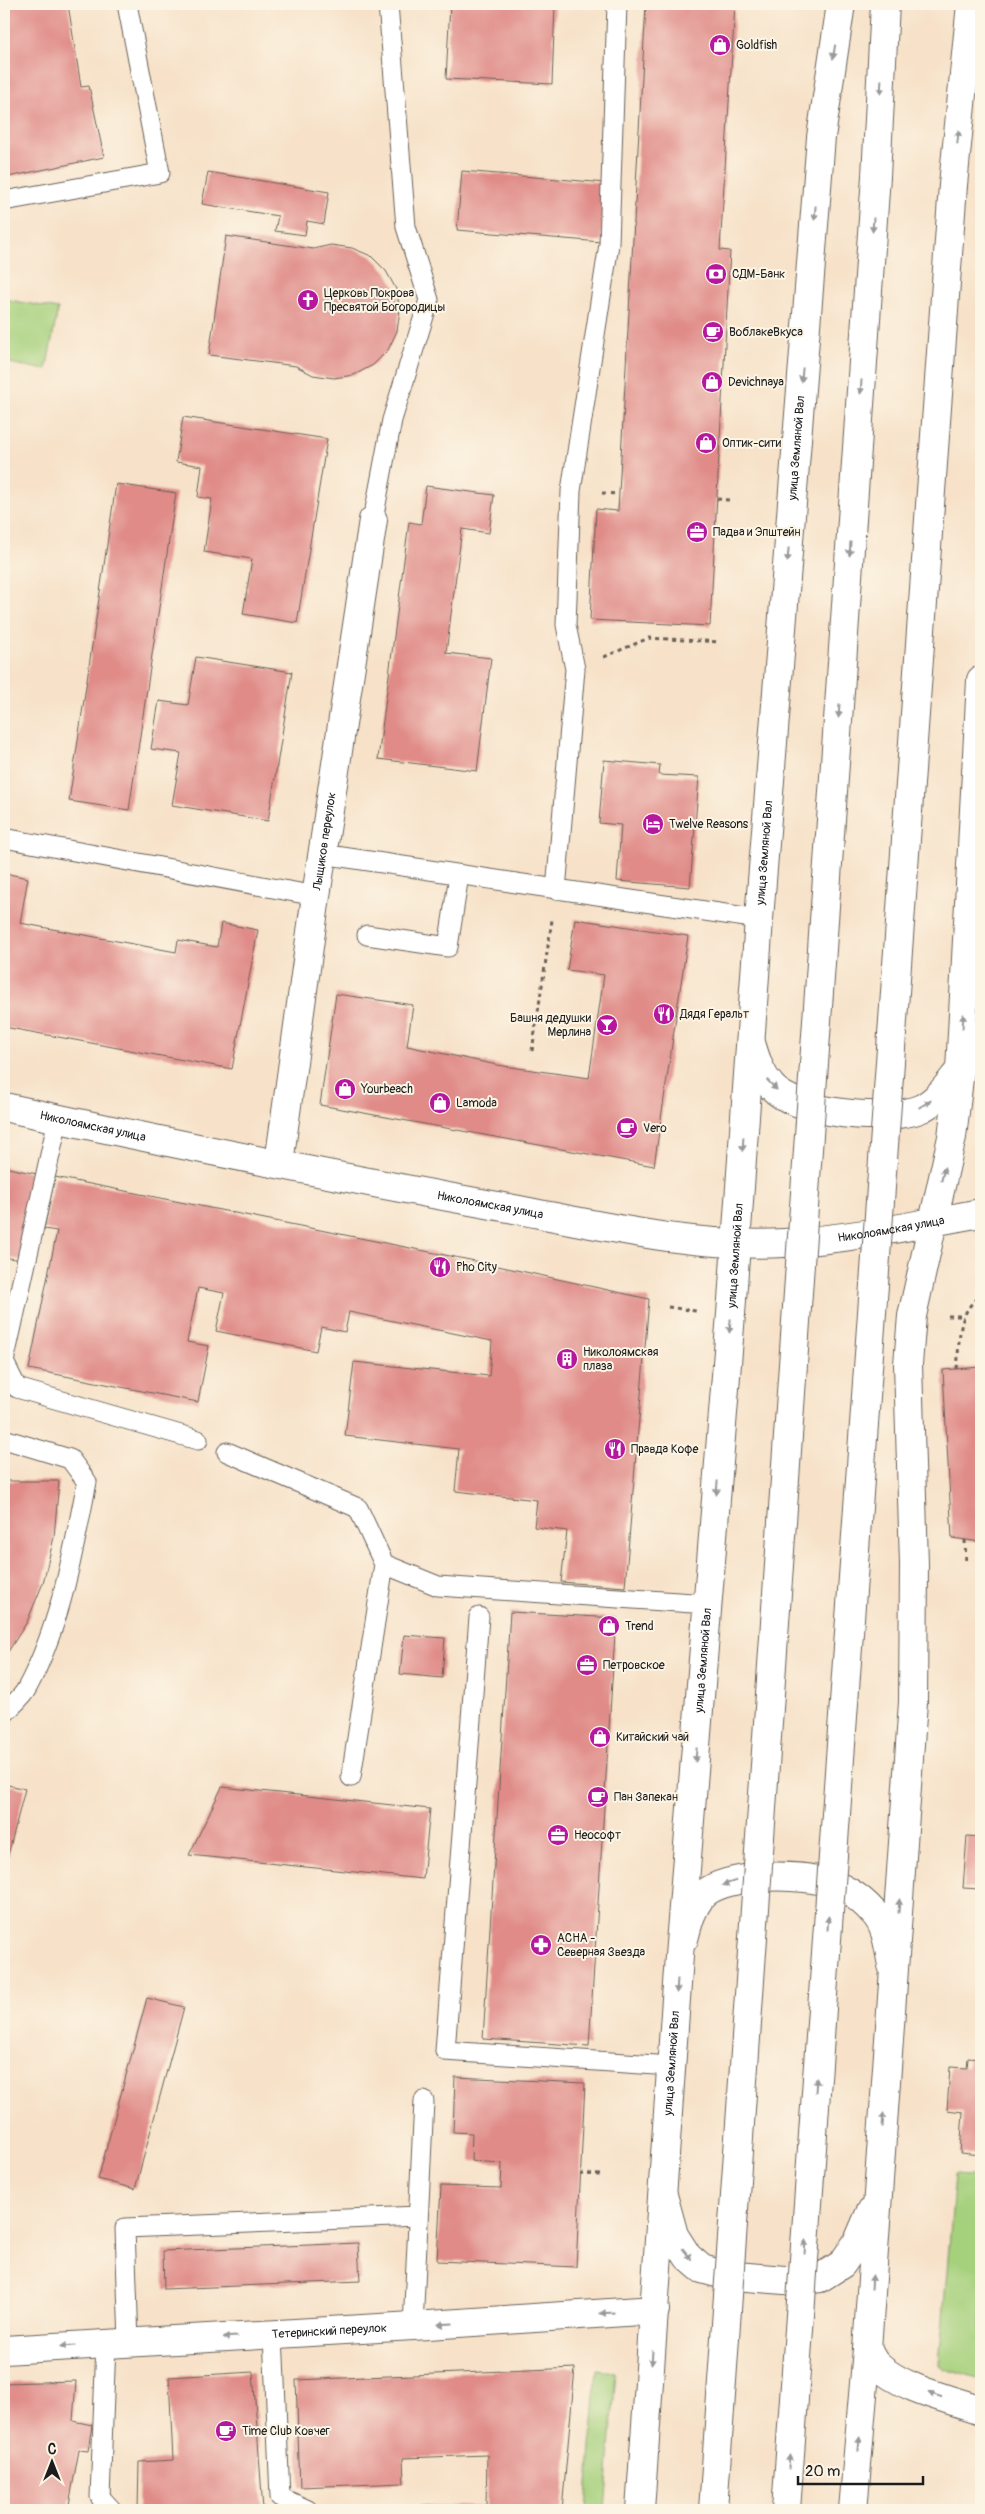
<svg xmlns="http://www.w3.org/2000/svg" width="985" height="2514" font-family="Pangolin,sans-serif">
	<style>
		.green { fill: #a5d07c; stroke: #60764c }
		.building { fill: #e08b88 }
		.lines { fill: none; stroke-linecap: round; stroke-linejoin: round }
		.service-casing { stroke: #696159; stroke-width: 21 }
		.minor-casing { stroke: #696159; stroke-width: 30 }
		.secondary-casing { stroke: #696159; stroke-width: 30 }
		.primary-casing { stroke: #696159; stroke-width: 30 }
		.path { stroke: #696159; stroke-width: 3; stroke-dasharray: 4 4; stroke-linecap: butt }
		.service { stroke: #fff; stroke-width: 19 }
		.minor { stroke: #fff; stroke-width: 28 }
		.secondary { stroke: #fff; stroke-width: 28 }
		.primary { stroke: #fff; stroke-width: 28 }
		.primary-bridge-casing { stroke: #696159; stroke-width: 30; stroke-linecap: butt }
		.primary-bridge { stroke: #fff; stroke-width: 28 }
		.oneway { fill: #999 }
		.labels { text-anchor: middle; stroke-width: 4; stroke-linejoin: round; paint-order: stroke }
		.poi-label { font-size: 12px; fill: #1c1c1c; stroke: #fcf5e5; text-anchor: start }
		.street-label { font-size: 12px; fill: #1c1c1c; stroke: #fcf5e5 }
	</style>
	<rect width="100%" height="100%" fill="#fcf5e5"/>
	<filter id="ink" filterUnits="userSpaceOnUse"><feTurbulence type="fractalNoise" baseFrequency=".02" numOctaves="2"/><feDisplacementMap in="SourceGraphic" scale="10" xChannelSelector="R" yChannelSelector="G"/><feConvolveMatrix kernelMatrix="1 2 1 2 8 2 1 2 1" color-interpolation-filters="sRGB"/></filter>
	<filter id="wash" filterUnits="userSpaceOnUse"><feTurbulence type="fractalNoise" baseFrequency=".0096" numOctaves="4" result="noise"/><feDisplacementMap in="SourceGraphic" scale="20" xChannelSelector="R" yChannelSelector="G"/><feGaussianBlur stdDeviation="1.12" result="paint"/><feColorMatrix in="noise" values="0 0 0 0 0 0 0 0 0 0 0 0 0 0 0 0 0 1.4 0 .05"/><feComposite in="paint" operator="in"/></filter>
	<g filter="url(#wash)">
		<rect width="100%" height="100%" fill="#f7e2c9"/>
		<path class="green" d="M4,299l54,10 -12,61 -42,-8z
			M955,2175l26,2v203l-36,-11 -6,-4z
			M597,2370l19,2 -11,138h-19z"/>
		<g id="blocks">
			<path class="building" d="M4,4h64l13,83 8,-1 15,71 -96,20 -4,-24z
				M450,4h105l-3,80 -106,-5z
				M646,4h89l-15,246 10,1 -20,375 -120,-6 6,-111 22,2z
				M462,171l144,12 -5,59 -144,-12z
				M208,172l121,20 -5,32 -17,-3 -2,14 -30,-4 3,-15 -76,-12z
				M226,236l87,13 18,-4 21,3 19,8 15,15 10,18 4,21 -3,21 -9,19 -15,15 -19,10 -20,3 -21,-3 -17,-9 -87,-11z
				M183,417l144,22 -30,184 -54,-9 9,-55 -48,-7 8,-53 -14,-2 4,-31 -26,-4z
				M116,484l60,9 -47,317 -60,-9z
				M426,486l68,9 -5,38 -27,-4 -16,124 45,5 -14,113 -99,-12 31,-237 12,2z
				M196,657l96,15 -24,149 -96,-16 9,-52 -30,-4 8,-48 29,4z
				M604,760l56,5 -1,10 40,2 -9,110 -73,-6 4,-56 -22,-2z
				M4,873l24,5 -8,45 156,29 2,-12 39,7 4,-24 37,7 -26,139 -228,-42z
				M575,919l113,17 -34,230 -334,-61 16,-111 77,11 -6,41 90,19 92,13 15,-103 -37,-5z
				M4,1167l33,7 -17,86 -16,-3z
				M55,1177l420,84 174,38 -24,288 -64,-5 6,-51 -33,-4 3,-27 -82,-9 4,-42 -114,-13 9,-74 135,14 3,-35 -143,-29 -4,20 -24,-5 -5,24 -100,-20 8,-38 -26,-5 -11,54 22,4 -11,56 -169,-33 28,-138 -13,-2z
				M981,1367v175l-29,-4 -9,-168z
				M4,1481h55l-5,56 -11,46 -16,39 -23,36z
				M510,1612l106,6 -27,428 -106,-7z
				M404,1635l41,3 -3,40 -42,-4z
				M4,1784l21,5 -21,82z
				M222,1787l208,22 -7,70 -234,-24z
				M967,1836l14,1v52l-18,-1z
				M147,1998l37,9 -49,182 -37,-10z
				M968,2058l13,1v96l-21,-2 3,-41 -16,-2 3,-43 17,1z
				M455,2077l130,6 -9,184 -139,-6 4,-75 60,2 1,-25 -31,-2 1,-28 -19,-1z
				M358,2243l2,38 -196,8 -1,-38z
				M575,2368l-13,142h-140v-5l64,2 1,-52 -84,3 1,25 -104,4 -4,-107z
				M253,2372l10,138h-125l1,-48 34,-2 -4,-83z
				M76,2381l-3,40 19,4 -4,26 -9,-1 -11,60 -64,-2 3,-49h-3v-76z"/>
		</g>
	</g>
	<g filter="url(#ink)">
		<use href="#blocks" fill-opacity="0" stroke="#696159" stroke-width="1"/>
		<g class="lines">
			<g class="service-casing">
				<path id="service" d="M4,201l156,-28 -33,-169
					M373,520l19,-100 37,-120 -23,-73 -18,-223
					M4,838l312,58
					M322,854l437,65
					M556,890l19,-221 -9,-44 5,-134 38,-247 8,-240
					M367,935l81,12 11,-72
					M58,1119l-54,243 13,26 181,52
					M4,1439l66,20 17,23c-14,70 -26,143 -60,206 -5,10 -16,18 -23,26
					M227,1452l131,56 26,56 54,22 270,18
					M479,1617l-34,434 226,15
					M351,1777l33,-213
					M413,2326l11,-225
					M273,2335l7,162 28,13
					M129,2343l-4,-115 293,-12
					M106,2344l-6,153 12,13"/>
			</g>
			<g class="minor-casing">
				<g id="minor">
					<path id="s1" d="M279,1163l37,-267 57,-376"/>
					<path d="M684,1939c4,-15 7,-29 17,-42 19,-23 89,-23 117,-17 21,4 41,16 55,32 14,14 15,34 19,53"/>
					<path d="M867,2349c3,5 6,12 10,16 25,24 73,34 104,45"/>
					<path id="s2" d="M4,2350l409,-24 242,-16"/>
				</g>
			</g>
			<g class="secondary-casing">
				<g id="secondary">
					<path d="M751,1043c5,16 9,31 21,44 24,27 118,36 150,21 16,-8 27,-25 38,-38"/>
					<path id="s3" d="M4,1107c165,36 332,70 499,100 92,17 187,41 281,36 66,-4 132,-18 197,-30"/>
					<path d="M663,2195l11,40 14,22 14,12 22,6 72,6 24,-3 22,-14 16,-23 12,-28"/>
					<path d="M853,2510l14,-161 46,-647 1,-138 -6,-200 4,-48 40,-179 8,-67 21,-390"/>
				</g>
			</g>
			<g class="primary-casing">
				<g id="primary">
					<path d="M876,176l9,-172"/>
					<path d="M953,185l18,-181"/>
					<path id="s4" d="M640,2510l39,-554 52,-642 28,-395 62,-782 20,-133"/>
				</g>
			</g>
			<path class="path" d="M602,493l16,1
				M717,499l12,1
				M604,657l45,-19 71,4
				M532,1051l20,-131
				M980,1277l1,6
				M668,1307l28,4
				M948,1316h15
				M957,1369c3,-28 -1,-56 24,-74
				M965,1540l1,24
				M580,2174l22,1"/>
			<use href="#service" class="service"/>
			<use href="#minor" class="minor"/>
			<use href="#secondary" class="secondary"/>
			<use href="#primary" class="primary"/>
			<g class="primary-bridge-casing">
				<path id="primary-bridge" d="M713,2510l163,-2334
					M786,2510l167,-2325"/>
			</g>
			<use href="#primary-bridge" class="primary-bridge"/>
		</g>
		<defs><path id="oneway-solid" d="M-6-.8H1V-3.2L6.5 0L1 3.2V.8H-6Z" transform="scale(1.25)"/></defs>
		<g class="oneway">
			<use href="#oneway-solid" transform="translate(834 52) rotate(99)"/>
			<use href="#oneway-solid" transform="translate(881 87) rotate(93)"/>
			<use href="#oneway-solid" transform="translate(958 137) rotate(-84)"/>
			<use href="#oneway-solid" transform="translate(815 213) rotate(95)"/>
			<use href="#oneway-solid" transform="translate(873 225) rotate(94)"/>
			<use href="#oneway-solid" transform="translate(802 375) rotate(95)"/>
			<use href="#oneway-solid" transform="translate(861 387) rotate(94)"/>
			<use href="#oneway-solid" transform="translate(850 549) rotate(94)"/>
			<use href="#oneway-solid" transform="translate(788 555) rotate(95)"/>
			<use href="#oneway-solid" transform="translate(839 711) rotate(94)"/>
			<use href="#oneway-solid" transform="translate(963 1021) rotate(-86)"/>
			<use href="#oneway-solid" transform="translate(772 1085) rotate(46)"/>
			<use href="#oneway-solid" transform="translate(925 1104) rotate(-31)"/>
			<use href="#oneway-solid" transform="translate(743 1144) rotate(93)"/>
			<use href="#oneway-solid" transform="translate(943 1174) rotate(-77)"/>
			<use href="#oneway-solid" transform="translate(730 1326) rotate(95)"/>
			<use href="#oneway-solid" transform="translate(717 1488) rotate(95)"/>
			<use href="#oneway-solid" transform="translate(696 1755) rotate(95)"/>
			<use href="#oneway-solid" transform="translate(729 1883) rotate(163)"/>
			<use href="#oneway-solid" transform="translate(899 1906) rotate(-86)"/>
			<use href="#oneway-solid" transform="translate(828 1923) rotate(-86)"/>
			<use href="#oneway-solid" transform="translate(677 1986) rotate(94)"/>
			<use href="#oneway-solid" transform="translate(816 2085) rotate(-86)"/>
			<use href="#oneway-solid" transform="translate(883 2120) rotate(-86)"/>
			<use href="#oneway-solid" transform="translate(805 2247) rotate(-86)"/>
			<use href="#oneway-solid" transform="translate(687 2254) rotate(52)"/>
			<use href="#oneway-solid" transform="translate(872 2282) rotate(-86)"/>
			<use href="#oneway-solid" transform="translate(607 2313) rotate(176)"/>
			<use href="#oneway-solid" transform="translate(445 2324) rotate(176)"/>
			<use href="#oneway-solid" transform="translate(230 2337) rotate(177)"/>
			<use href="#oneway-solid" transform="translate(68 2346) rotate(177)"/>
			<use href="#oneway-solid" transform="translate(652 2358) rotate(94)"/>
			<use href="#oneway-solid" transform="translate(935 2395) rotate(-162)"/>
			<use href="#oneway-solid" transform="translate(859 2444) rotate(-85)"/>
			<use href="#oneway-solid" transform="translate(789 2462) rotate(-86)"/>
		</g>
	</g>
	<defs>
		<g id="shop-disc" transform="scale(1.125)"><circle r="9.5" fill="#b5179e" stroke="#fcf5e5"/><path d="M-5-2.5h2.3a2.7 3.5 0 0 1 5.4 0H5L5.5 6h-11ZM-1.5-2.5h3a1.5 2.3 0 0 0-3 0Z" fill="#fff"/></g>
		<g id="bank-disc" transform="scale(1.125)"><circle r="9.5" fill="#b5179e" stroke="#fcf5e5"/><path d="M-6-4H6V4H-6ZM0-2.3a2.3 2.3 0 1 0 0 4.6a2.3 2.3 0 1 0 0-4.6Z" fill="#fff"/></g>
		<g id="church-disc" transform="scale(1.125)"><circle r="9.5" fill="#b5179e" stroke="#fcf5e5"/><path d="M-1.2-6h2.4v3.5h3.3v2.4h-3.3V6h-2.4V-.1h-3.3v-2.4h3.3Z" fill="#fff"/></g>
		<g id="cafe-disc" transform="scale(1.125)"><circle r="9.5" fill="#b5179e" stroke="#fcf5e5"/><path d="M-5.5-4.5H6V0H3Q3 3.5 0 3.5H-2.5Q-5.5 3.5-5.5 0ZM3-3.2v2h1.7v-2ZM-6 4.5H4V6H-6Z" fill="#fff"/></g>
		<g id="office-disc" transform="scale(1.125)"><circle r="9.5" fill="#b5179e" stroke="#fcf5e5"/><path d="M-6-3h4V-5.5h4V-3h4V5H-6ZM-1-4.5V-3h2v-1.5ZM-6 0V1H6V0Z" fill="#fff"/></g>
		<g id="hotel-disc" transform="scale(1.125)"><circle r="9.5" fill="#b5179e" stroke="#fcf5e5"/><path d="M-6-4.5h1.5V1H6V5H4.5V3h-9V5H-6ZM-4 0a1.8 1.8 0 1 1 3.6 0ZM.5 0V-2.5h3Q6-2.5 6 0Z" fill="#fff"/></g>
		<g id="restaurant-disc" transform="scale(1.125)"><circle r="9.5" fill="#b5179e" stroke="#fcf5e5"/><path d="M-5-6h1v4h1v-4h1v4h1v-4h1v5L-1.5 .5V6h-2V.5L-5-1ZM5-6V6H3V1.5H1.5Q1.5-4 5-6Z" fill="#fff"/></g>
		<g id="bar-disc" transform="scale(1.125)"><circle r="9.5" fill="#b5179e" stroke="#fcf5e5"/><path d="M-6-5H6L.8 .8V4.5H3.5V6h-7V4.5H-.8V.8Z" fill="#fff"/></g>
		<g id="building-disc" transform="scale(1.125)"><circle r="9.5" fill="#b5179e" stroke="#fcf5e5"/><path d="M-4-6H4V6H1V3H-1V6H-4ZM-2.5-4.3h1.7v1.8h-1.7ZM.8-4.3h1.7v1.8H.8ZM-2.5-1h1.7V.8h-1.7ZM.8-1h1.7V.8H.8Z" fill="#fff"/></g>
		<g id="pharmacy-disc" transform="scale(1.125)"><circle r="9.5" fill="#b5179e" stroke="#fcf5e5"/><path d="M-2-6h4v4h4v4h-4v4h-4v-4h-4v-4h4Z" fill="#fff"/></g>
	</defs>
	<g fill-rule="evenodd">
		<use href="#shop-disc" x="720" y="45"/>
		<use href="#bank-disc" x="716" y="274"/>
		<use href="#church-disc" x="308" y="300"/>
		<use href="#cafe-disc" x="713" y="332"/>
		<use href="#shop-disc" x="712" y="382"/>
		<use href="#shop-disc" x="706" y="443"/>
		<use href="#office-disc" x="697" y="532"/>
		<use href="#hotel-disc" x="653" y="824"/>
		<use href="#restaurant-disc" x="664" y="1014"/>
		<use href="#bar-disc" x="607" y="1025"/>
		<use href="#shop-disc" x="345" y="1089"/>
		<use href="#shop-disc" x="440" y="1103"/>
		<use href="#cafe-disc" x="627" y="1128"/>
		<use href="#restaurant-disc" x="440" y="1267"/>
		<use href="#building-disc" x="567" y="1359"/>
		<use href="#restaurant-disc" x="615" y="1449"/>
		<use href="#shop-disc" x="609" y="1626"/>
		<use href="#office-disc" x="587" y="1665"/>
		<use href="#shop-disc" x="600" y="1737"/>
		<use href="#cafe-disc" x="598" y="1797"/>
		<use href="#office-disc" x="558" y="1835"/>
		<use href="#pharmacy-disc" x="541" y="1945"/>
		<use href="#cafe-disc" x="226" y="2431"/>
	</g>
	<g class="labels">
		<g class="poi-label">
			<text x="736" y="49">Goldfish</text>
			<text x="732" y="278">СДМ-Банк</text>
			<text x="324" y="297">Церковь Покрова<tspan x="324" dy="14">Пресвятой Богородицы</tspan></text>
			<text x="729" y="336">ВоблакеВкуса</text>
			<text x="728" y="386">Devichnaya</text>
			<text x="722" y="447">Оптик-сити</text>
			<text x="713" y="536">Падва и Эпштейн</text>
			<text x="669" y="828">Twelve Reasons</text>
			<text x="680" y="1018">Дядя Геральт</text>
			<text x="591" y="1022" text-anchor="end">Башня дедушки<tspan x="591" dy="14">Мерлина</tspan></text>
			<text x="361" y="1093">Yourbeach</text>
			<text x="456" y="1107">Lamoda</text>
			<text x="643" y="1132">Vero</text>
			<text x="456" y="1271">Pho City</text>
			<text x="583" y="1356">Николоямская<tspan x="583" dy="14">плаза</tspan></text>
			<text x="631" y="1453">Правда Кофе</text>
			<text x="625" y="1630">Trend</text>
			<text x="603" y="1669">Петровское</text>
			<text x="616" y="1741">Китайский чай</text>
			<text x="614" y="1801">Пан Запекан</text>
			<text x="574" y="1839">Неософт</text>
			<text x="557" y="1942">АСНА -<tspan x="557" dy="14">Северная Звезда</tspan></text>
			<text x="242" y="2435">Time Club Ковчег</text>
		</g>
		<g class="street-label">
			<text dy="4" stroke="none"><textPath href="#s4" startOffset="2068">улица Земляной Вал</textPath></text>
			<text dy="4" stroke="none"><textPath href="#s1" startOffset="325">Лыщиков переулок</textPath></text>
			<text dy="4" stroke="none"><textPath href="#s4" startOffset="1662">улица Земляной Вал</textPath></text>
			<text dy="4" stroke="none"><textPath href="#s3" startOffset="91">Николоямская улица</textPath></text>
			<text dy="4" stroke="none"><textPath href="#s3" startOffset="496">Николоямская улица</textPath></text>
			<text dy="4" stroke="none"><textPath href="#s3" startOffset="901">Николоямская улица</textPath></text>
			<text dy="4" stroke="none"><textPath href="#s4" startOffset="1258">улица Земляной Вал</textPath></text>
			<text dy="4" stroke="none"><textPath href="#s4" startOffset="852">улица Земляной Вал</textPath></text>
			<text dy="4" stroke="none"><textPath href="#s4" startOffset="448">улица Земляной Вал</textPath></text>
			<text dy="4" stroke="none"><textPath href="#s2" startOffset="326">Тетеринский переулок</textPath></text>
		</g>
	</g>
	<rect width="985" height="2514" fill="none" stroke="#fcf5e5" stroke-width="20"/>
	<g transform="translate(52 2462)" stroke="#fcf5e5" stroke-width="4" paint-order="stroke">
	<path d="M0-4L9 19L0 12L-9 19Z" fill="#1c1c1c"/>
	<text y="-8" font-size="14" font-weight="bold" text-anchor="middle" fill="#1c1c1c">С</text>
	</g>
	<path d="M798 2476v8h125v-8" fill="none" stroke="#1c1c1c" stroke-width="2.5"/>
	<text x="805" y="2476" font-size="15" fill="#1c1c1c" stroke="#fcf5e5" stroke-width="4" paint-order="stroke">20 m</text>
</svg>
